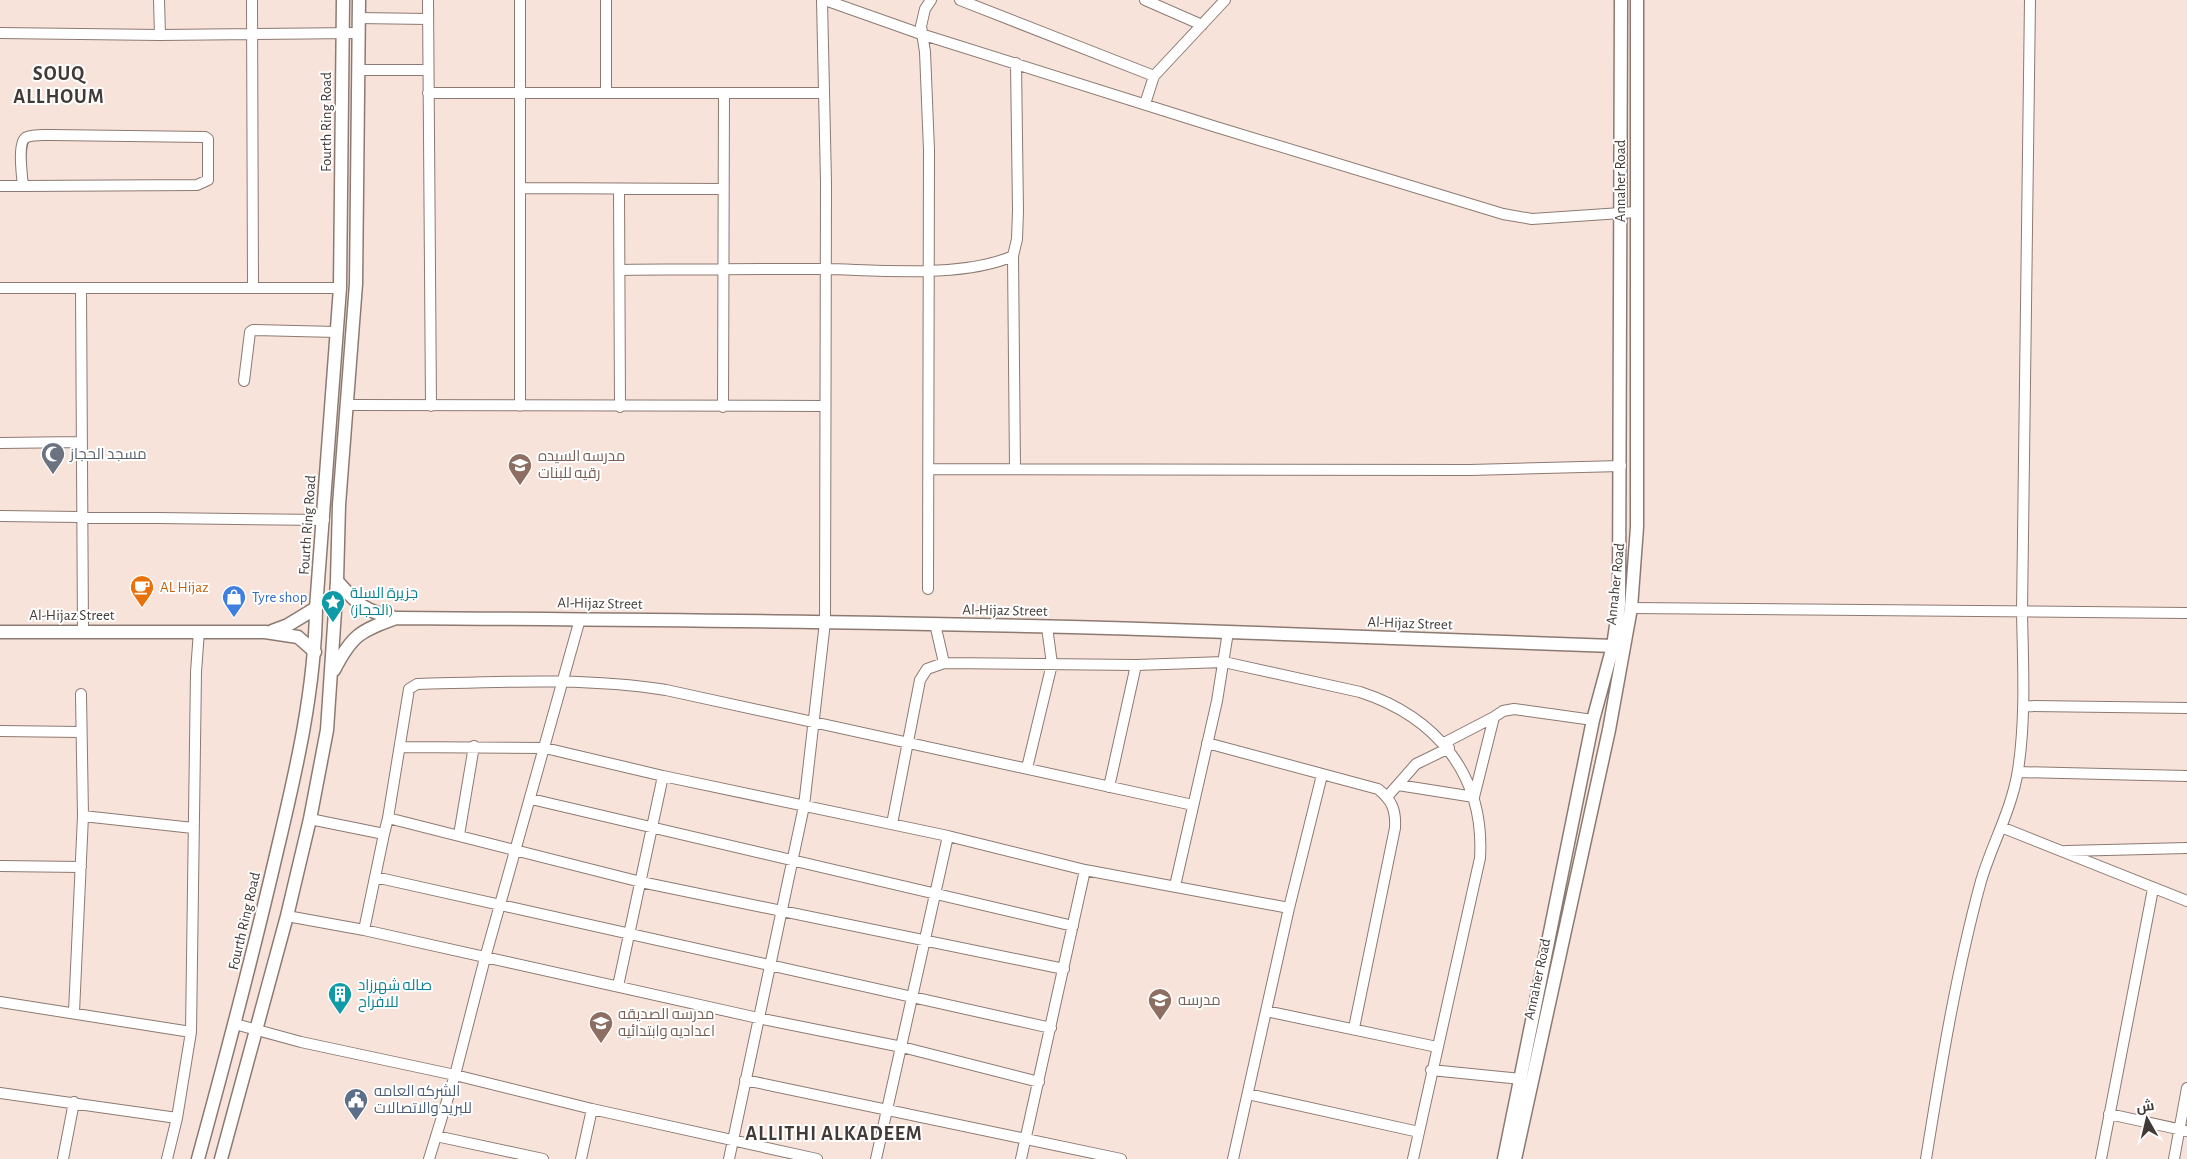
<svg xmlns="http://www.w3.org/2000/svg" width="2187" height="1159" font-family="'Alegreya Sans',Cairo,sans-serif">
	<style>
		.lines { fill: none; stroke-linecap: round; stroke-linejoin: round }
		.minor-casing { stroke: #8c7a72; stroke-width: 12 }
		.major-casing { stroke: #8c7a72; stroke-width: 15 }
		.minor { stroke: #fff; stroke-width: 10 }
		.major { stroke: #fff; stroke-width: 12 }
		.labels { text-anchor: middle; stroke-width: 4; stroke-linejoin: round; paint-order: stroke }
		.street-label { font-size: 15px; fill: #423a37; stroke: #fff }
		.worship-label { font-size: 15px; fill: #5b616d; stroke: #fff; text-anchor: start }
		.education-label { font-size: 15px; fill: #785e54; stroke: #fff; text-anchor: start }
		.food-label { font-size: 15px; fill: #c56008; stroke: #fff; text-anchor: start }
		.culture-label { font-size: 15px; fill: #0d838f; stroke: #fff; text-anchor: start }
		.shop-label { font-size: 15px; fill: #366cbe; stroke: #fff; text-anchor: start }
		.service-label { font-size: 15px; fill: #4e5e75; stroke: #fff; text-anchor: start }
		.district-label { font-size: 20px; font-weight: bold; letter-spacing: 1px; fill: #423a37; stroke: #fff }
	</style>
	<rect width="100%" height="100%" fill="#f8e3da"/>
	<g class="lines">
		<g class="minor-casing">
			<path id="minor" d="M159,0l1,35
				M252,0l1,288
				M428,0l3,406
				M825,0l96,34 292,92 290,88 29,5 104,-7
				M960,0l194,76
				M1145,0l57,25
				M358,18l70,1
				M0,33l160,2 198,-2
				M358,70h70
				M428,93h395
				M606,93v-93
				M1145,104l9,-28 71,-76
				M51,135l154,2 3,2v41l-11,5 -174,1c-1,-10 -6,-46 4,-49 7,-3 17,-2 24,-2z
				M0,186h23
				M520,188l203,1
				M619,189l1,218
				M1013,256l2,213
				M620,270c68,-1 136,-1 205,-1 55,1 138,9 188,-13l4,-17 1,-28 -2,-148
				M0,288h340
				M81,289l2,343
				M244,381l6,-49 3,-2 84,2
				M347,405l477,1
				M520,406v-406
				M723,407l1,-314
				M0,443l81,-1
				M929,469l541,1 151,-4
				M0,516l324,4
				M928,589l1,-439 -4,-98 -4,-26 4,-17 6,-9
				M1631,608l556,5
				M935,624l9,39
				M2023,706l164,2
				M0,731l81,1
				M1207,743l171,46c14,11 18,21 17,39l-41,200
				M1444,743l50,-26
				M401,747l144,1 118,28 285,60 137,34 204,38
				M1027,768l25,-104 -5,-37
				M2018,772l169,4
				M1398,785l76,12 20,-80 9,-6 11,-2 79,11
				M1109,787l27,-122
				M1387,797l29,-33 33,-16
				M531,799l542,127
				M83,816l110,12
				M388,818l21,-129 8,-5c82,-2 167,-7 249,6l527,115
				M310,819l74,15 4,-16 253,64 423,87
				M892,824l28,-144 7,-11 17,-6 192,2 88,-3 136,30c77,25 125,84 120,166l-67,301
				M2001,827l186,74
				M459,835l15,-89
				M2066,851l121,-3
				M0,866l81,1
				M375,877l676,151
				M1175,886l42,-185 11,-69
				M287,916l77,14 394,88 144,29 137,35
				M364,930l20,-96
				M618,986l45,-210
				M0,1002l191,30
				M1266,1011l171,36
				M74,1012l9,-196 -2,-122
				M235,1024l66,18 154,33 137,34 225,50
				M1431,1070l90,9
				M745,1080l376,79
				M0,1093l177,25
				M1248,1094l171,38
				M2109,1114l78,17
				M436,1136l107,23
				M63,1159l11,-57
				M167,1159l10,-41 14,-86 5,-360 3,-41
				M429,1159l26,-84 30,-117 95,-339
				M581,1159l11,-50
				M729,1159l75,-353 21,-184 1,-440 -4,-182
				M876,1159l72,-323
				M1021,1159l64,-289
				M1233,1159l56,-251 33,-133
				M1926,1159c15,-93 30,-186 55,-278 11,-37 31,-72 37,-111 8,-52 5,-105 4,-158l8,-612
				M2101,1159l52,-270
				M2174,1159l13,-71"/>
		</g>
		<g class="major-casing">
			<path id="major" d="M337,581c21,24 27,30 59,37 277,2 555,4 832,14 128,4 257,10 385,14
				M272,631l16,-6 28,-17
				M0,632h265l33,5 17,15
				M334,670c18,-35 26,-39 62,-52
				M198,1159c28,-102 55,-205 79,-308 19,-80 38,-161 39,-243l24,-320 3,-288
				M221,1159l66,-243 23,-97 17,-89 10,-149 2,-76 17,-221 3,-284
				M1504,1159l89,-439 20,-74 6,-41 2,-605
				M1515,1159l94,-429 22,-122 6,-81v-527"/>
		</g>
		<use href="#minor" class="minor"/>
		<use href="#major" class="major"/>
	</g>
	<defs>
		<g id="mosque-pin" transform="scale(1.25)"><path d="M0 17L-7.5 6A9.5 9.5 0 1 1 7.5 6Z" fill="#6b7280" stroke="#fff"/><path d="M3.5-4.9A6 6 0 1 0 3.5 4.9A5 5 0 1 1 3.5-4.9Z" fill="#fff"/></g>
		<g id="school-pin" transform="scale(1.25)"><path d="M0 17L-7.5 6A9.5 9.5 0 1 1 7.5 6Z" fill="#8d6e63" stroke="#fff"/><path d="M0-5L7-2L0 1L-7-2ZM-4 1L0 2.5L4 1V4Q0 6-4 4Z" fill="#fff"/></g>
		<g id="cafe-pin" transform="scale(1.25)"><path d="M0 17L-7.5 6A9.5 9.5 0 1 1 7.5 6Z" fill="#e8710a" stroke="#fff"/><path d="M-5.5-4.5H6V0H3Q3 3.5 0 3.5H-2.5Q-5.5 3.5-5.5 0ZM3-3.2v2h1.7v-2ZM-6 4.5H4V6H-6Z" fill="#fff"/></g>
		<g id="shop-pin" transform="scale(1.25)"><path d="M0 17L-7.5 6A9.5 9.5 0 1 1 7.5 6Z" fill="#3f7fe0" stroke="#fff"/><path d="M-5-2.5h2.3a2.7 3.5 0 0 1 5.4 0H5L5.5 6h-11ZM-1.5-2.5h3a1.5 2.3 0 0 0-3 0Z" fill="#fff"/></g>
		<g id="sight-pin" transform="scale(1.25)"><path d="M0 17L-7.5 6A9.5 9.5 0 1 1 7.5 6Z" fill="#0f9aa8" stroke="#fff"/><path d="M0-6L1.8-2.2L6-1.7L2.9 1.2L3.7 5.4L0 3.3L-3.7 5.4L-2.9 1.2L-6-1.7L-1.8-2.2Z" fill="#fff"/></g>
		<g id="building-pin" transform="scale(1.25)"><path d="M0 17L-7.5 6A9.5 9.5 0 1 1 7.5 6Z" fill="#0f9aa8" stroke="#fff"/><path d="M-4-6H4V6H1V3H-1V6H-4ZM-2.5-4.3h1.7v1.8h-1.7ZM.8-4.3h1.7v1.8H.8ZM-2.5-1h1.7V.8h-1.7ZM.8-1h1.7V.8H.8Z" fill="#fff"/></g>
		<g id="civic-pin" transform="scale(1.25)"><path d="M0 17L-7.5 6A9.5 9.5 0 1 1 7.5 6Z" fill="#5c6f8a" stroke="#fff"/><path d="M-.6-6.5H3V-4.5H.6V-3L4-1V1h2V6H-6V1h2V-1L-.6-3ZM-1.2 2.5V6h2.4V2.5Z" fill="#fff"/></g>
	</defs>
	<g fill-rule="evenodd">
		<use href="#mosque-pin" x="53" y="454"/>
		<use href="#school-pin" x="520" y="465"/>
		<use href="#cafe-pin" x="142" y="587"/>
		<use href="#shop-pin" x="234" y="597"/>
		<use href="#sight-pin" x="333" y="602"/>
		<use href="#building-pin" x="340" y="994"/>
		<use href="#school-pin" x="1160" y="1000"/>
		<use href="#school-pin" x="601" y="1023"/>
		<use href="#civic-pin" x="356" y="1100"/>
	</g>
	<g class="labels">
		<g class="street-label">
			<text transform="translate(326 122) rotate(-90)" y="5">Fourth Ring Road</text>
			<text transform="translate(1620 181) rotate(-90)" y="5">Annaher Road</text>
			<text transform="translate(307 525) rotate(-86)" y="5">Fourth Ring Road</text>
			<text transform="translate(1615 584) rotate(-84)" y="5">Annaher Road</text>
			<text transform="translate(600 603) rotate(1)" y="5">Al-Hijaz Street</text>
			<text transform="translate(1005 610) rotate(1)" y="5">Al-Hijaz Street</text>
			<text x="72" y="620">Al-Hijaz Street</text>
			<text transform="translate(1410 623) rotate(2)" y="5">Al-Hijaz Street</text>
			<text transform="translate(244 921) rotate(-77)" y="5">Fourth Ring Road</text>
			<text transform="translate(1537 979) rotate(-78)" y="5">Annaher Road</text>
		</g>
		<g class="worship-label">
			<text x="70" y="459">مسجد الحجاز</text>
		</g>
		<g class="education-label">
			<text x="538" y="461">مدرسه السيده<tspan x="538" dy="17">رقيه للبنات</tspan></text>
			<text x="1178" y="1005">مدرسه</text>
			<text x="618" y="1019">مدرسه الصديقه<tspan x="618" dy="17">اعداديه وابتدائيه</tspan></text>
		</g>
		<g class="food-label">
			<text x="160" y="592">AL Hijaz</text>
		</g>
		<g class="culture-label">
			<text x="350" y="598">جزيرة السلة<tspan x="350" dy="17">(الحجاز)</tspan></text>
			<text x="358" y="990">صاله شهرزاد<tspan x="358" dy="17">للافراح</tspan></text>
		</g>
		<g class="shop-label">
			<text x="252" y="602">Tyre shop</text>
		</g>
		<g class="service-label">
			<text x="374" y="1096">الشركه العامه<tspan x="374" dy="17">للبريد والاتصالات</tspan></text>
		</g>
		<g class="district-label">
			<text x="59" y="80">SOUQ<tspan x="59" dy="23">ALLHOUM</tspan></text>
			<text x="834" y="1140">ALLITHI ALKADEEM</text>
		</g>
	</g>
	<g transform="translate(2147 1119) rotate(352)" stroke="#ffffff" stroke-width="4" paint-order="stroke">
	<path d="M0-4L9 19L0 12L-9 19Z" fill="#423a37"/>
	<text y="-8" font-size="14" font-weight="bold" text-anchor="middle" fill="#423a37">ش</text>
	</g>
</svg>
